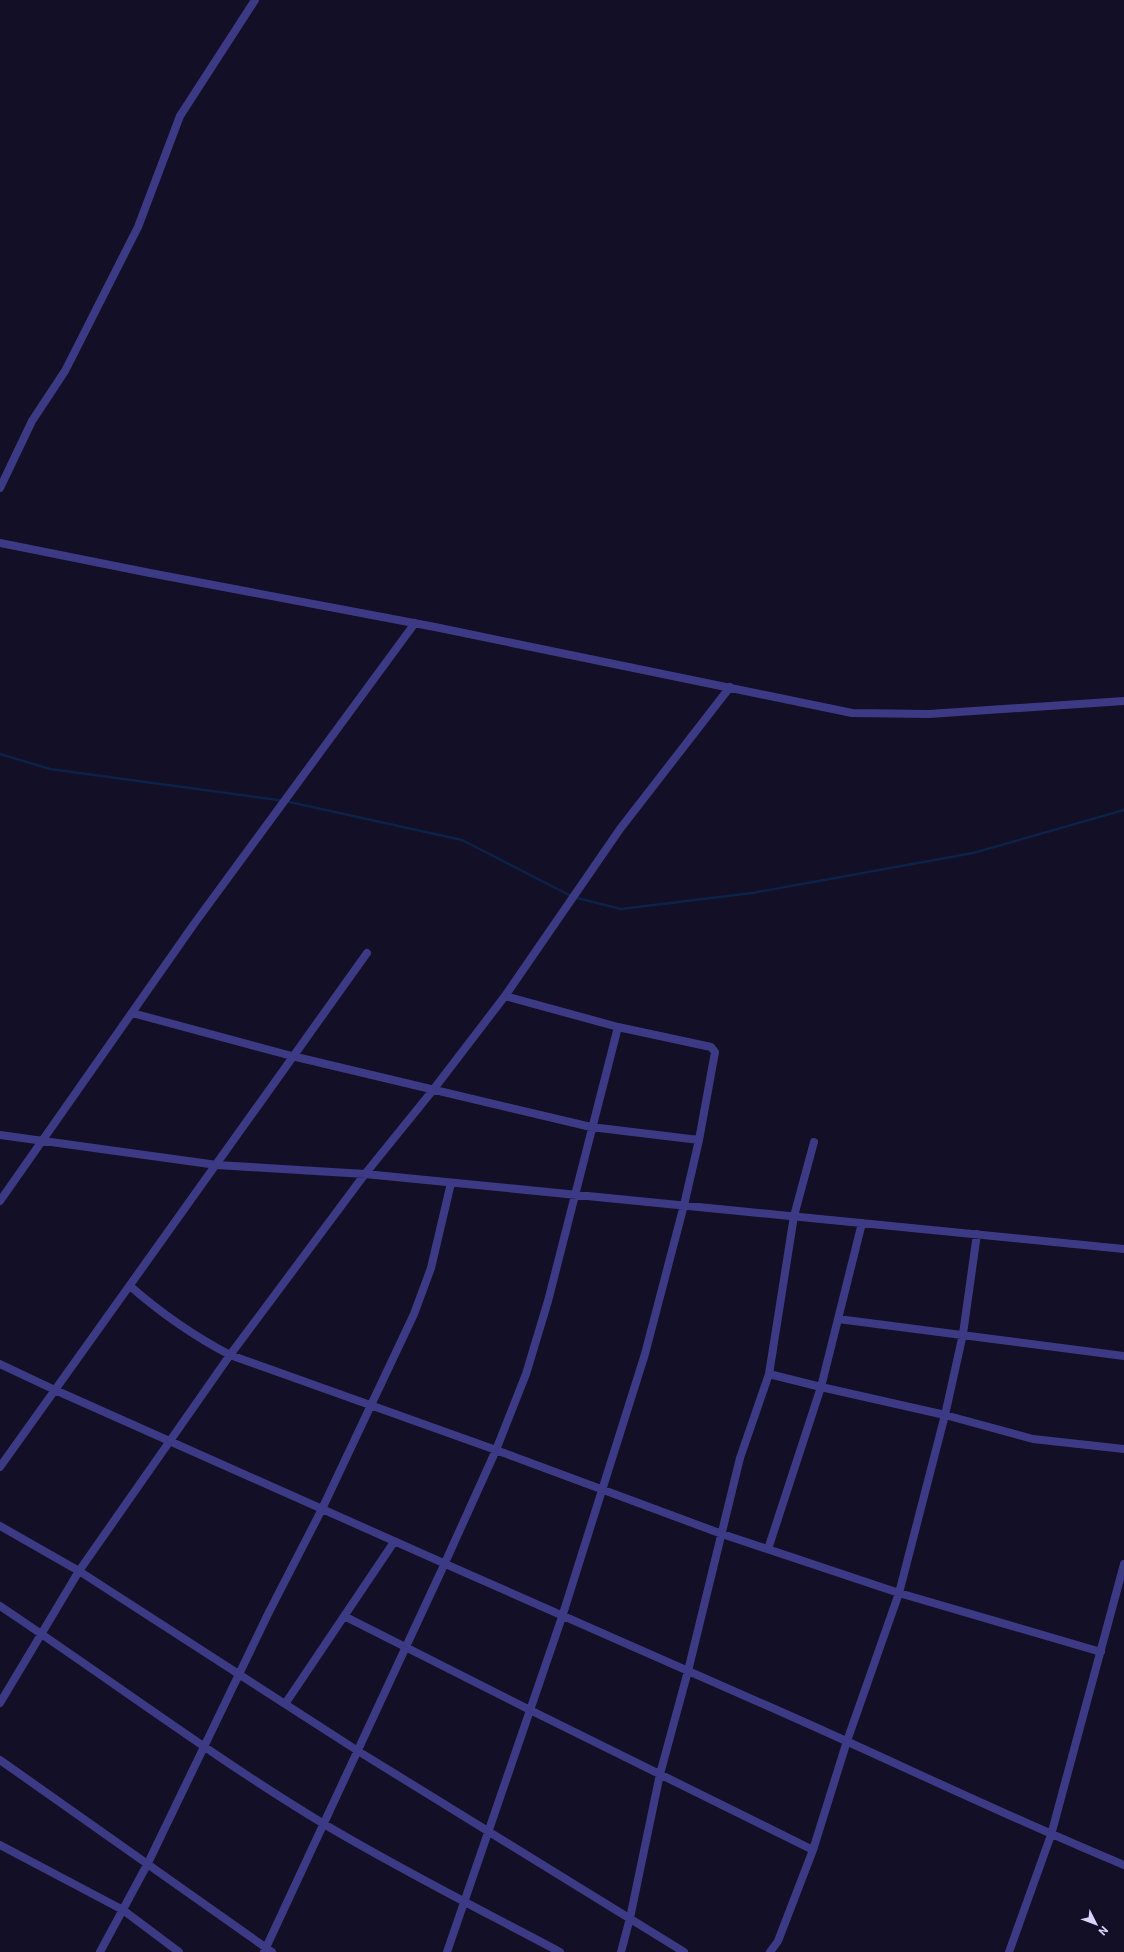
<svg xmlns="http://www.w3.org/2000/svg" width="1124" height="1952" font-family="Roboto,sans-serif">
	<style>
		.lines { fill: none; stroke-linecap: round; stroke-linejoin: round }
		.stream { stroke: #0c2248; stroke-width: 2.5 }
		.minor { stroke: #3d3a85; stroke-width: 8 }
	</style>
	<rect width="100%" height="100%" fill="#130f26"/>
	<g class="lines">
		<path class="stream" d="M0,754l50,15 235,32 177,39 111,57 48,12 131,-16 221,-40 151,-43"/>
		<path class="minor" d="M0,488l32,-67 33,-50 73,-144 42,-111 75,-116
			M0,543l150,30 285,54 417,86 77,1 195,-13
			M132,1013l160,43 299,71 108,13
			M0,1135l217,30 148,9 759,75
			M0,1201l194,-277 221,-301
			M130,1286c33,29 62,49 100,69l266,95 226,84 177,59 202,59
			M838,1319l286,37
			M0,1364l55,26c243,109 487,217 731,324 113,50 224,104 338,151
			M769,1374l52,13 124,28 88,24 91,10
			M0,1467l367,-514
			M0,1526l79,45 279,180 326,201
			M768,1549l53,-162 41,-164
			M0,1606c108,72 213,151 324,218 77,46 157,86 236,128
			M344,1616l186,94 283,140
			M0,1703l79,-132 151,-216 135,-181 68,-84 72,-94 115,-167 110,-142
			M285,1704l109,-162
			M0,1760l272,192
			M0,1845l123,65 56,42
			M100,1952l48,-89 121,-251 53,-103 92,-195 17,-46 20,-85
			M264,1952l180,-387 52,-115 30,-76 22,-73 70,-274
			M447,1952l115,-335 83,-263 39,-149 15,-65 16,-88 -4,-5 -93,-20 -113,-31
			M621,1952l9,-34 30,-144 28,-103 52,-213 29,-84 25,-158 20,-74
			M770,1952l8,-11 35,-91 34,-109 52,-148 46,-178 18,-81 14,-100
			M1009,1952l42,-117 73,-271"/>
	</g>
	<g transform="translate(1096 1924) rotate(132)" stroke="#130f26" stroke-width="3" paint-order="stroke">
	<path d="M0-3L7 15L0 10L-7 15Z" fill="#d9d4ff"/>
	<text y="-6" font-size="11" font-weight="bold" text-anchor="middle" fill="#d9d4ff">N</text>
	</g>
</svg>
